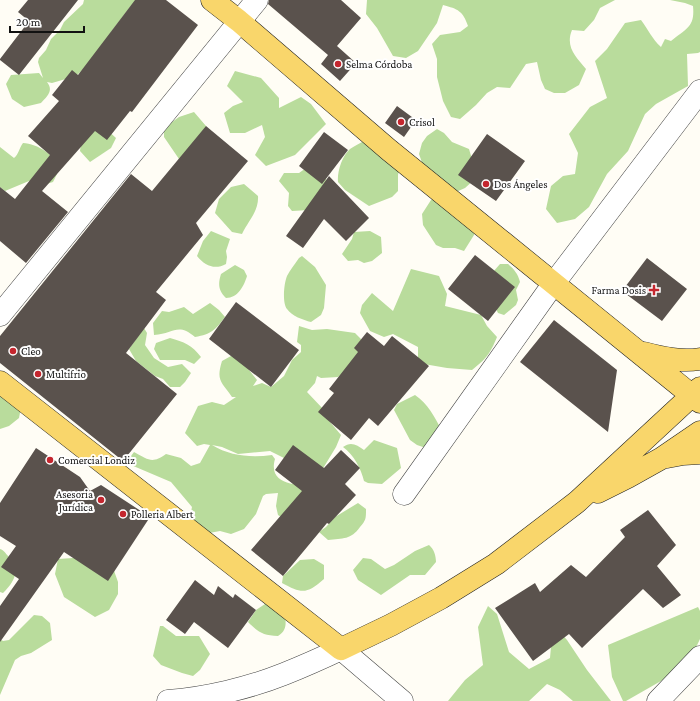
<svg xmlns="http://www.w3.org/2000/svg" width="700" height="701" font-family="'Crimson Pro',serif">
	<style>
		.forest { fill: #b9dc9c }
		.building { fill: #5a524d }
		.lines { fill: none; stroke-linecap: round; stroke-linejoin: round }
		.minor-casing { stroke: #444; stroke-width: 23 }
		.major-casing { stroke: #222; stroke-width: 23 }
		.minor { stroke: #fff; stroke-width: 22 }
		.major { stroke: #f9d66b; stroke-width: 22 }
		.poi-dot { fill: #c4262e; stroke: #fff; stroke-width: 1.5 }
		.labels { text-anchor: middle; stroke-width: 4; stroke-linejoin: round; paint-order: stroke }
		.poi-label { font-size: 11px; fill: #111; stroke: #fff; text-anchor: start }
	</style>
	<rect width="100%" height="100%" fill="#fffdf5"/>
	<path class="forest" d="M84,0h56l-10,7 -19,25 -16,26 -19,18 -24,7 -5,-1c7,9 0,14 -6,21l-17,4 -12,-8 -6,-15 5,-9 28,-2 4,5 -5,-16 1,-4 7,-8 5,-11 9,-9 4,-8 19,-18z
		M367,0h248l-15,8 -6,12 -10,11 -12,-1c-7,17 4,27 14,39l-7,16 -14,8h-11l-9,-4 -4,-9 -4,-18 -11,2 -16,24 -13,-1 -10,6 -11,12 -16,14 -9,-2 -8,-16 -6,-24v-18l-5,-15 8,-9 20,-3 8,-6c-5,-15 -10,-17 -25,-21l-6,18 -19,28 -12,7 -13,-2 -16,-28 -11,-14z
		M670,0h30v52l-2,1 -11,1 1,32 -32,18 -11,10 -17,37 -21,23 -18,33 -14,12 -18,4 -11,-14 5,-23 12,-10 12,-2 3,-21 -9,-19 21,-27 17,-9 -12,-37 12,-12 18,-26 16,-3c7,9 11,19 20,27l4,-8 6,2c16,-13 24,-14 22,-35l-8,-3z
		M235,71l26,7 18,20v10l22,-11 10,7 15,20 -31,31 -29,11 -11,-11 10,-18 -3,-12 -17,8h-15l-6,-20 9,-7 10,-4 -16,-16z
		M194,112l12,14 3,12 -22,18 -8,3 -15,-22v-9l15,-11z
		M104,127l12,11 -5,10 -21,14 -10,-11 2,-17z
		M437,129l7,4 8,9 17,7 6,20v10l-10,9 -9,4 -31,-21 -6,-17 3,-11 5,-7z
		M364,141l37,19 -3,15v16l-6,6 -23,9 -24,-16 -7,-8c-1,-10 4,-26 12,-33 4,-3 9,-5 14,-8z
		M23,143c15,1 37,13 34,31 -1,2 -3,6 -4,8l-13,4 -11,-5 -24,10 -5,-4v-40l14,11c5,-4 5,-10 9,-15z
		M306,168l21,6 -1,5 3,12 -20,19 -17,1 -4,-5 1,-13 -10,-12 5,-8h15z
		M244,184l14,12c1,15 -10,25 -16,38l-10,-2 -17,-19 4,-14 12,-12z
		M440,191l38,32 -4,12 -10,16 -9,-3h-12l-7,-3 -13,-20 -1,-11 9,-14z
		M211,231l19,8 -4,12 1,6 -1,7c-11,6 -21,2 -29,-8l6,-15z
		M370,231l11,6 1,16 -10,8 -8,2 -6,-3 -10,1 -6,-7 10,-15 2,-7z
		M302,256l13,11 11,18 -2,23 -3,7 -10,7c-8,-2 -19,-6 -24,-13 -5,-6 -3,-26 0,-33 3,-6 8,-12 12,-18z
		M500,264h8c6,5 10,10 12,18l-4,8 2,10 -2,5 -12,10 -6,-2 -3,-6 -2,-35z
		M235,265l9,5 3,6c-3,10 -9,22 -21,22 -8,-8 -8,-14 -5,-24z
		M411,269l28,7 8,18 -2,12 36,9 6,11 10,11c-7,17 -11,22 -25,33l-25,-2 -29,-5v-16l-25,-13 -9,3 -14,-6 -10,-18 2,-8 10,-12 21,18z
		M210,303l9,7 6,7c-10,13 -13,17 -30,20 -18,-15 -21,-3 -41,-2l-1,-12 9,-12 7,1 15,-5 9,7z
		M299,326l13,4 15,-1 28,4 6,6 2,11 -12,16 -13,11 -17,1 -4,-2 -2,7 -8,9 18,19 5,11 11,13 -5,12 -14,23 -38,-12 -14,-7 -32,3 -16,-7 -10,-2c18,11 39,13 60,10l3,4c-8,28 26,26 44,27l-32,35 -9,-6 -2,-9 2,-13 -12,1 -3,2 -7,18 -12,15 -13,5 -11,-3 -16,3c-10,-7 -15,-14 -12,-27l-21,-25 -40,-17 -3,-5 6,-8c15,8 18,12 32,2l15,4 10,8 9,-3 10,-18 -6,-1 -7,2 -12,-13 13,-27 14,-4 12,3 12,-8h-4c-11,-16 -16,-16 -10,-36l9,-5 13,3 5,11 8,10 -4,6 9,-3 9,4 13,-11 8,-16 9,-8v-7l-4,-3z
		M144,328l3,5 -2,12 9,13 14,9 14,-3 9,9 -6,9 -5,5h-10l-7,-8 -8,-3 -19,-15 -7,-12z
		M170,338c14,4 22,7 31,19l-7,7 -9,-4h-25l-6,-11 2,-6z
		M0,381l21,26 -2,11 -10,8 -9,3z
		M415,395c13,9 19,21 26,34l-12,20 -12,-4 -7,-5 -16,-30 3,-6z
		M374,440l23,8 4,20 -19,16 -14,-1 -4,-2c-3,-12 -10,-26 -21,-34 8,-6 14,-2 21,3z
		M358,503l8,6c0,10 0,11 -6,18 -9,13 -17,11 -32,13l-9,-8 7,-5 9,-10z
		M429,545c5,4 7,11 7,17l-11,13h-15l-29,20 -23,-15 -5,-10 10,-12 8,1 14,10 9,-4 21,-14z
		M0,549c4,1 6,5 9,8 12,14 5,25 -6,36l-3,-1z
		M103,552l9,13 6,17v12l-9,16 -14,7 -31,-20 -9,-23 3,-15 15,-1z
		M314,559l10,6v14c-17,15 -22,15 -42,4l1,-7 17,-16z
		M268,602l17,12c1,10 2,16 -7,22 -15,-1 -19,-3 -30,-14l8,-12z
		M488,606l9,8 12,38 20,17 21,-11 3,-34 14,16 20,30 24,31h-38l-13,-11 -13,-6 -18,17h-81l17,-21 18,-15 -5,-38z
		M698,607l2,4v28l-11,23 -21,15 -42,24h-3l-11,-24 -4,-32z
		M34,615l8,1 8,7 2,17 -21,13 -10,3 -6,4 -15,35v-56l3,2 6,-1z
		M160,626h3l13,10h23l11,18 -10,16 -7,6 -11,-3 -21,-8 -8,-9z"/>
	<path class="building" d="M28,0h50l-59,75 -19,-15v-1l29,-38 -11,-9z
		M135,0h31l32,25 -66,87 -2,-1 -23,29 -12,-9 -53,60 26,21 -42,51 -26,-22v-54l15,12 35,-44 -22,-19 31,-35 -7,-6 20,-25 6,5z
		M269,0h72l20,18 -24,28 19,17 -16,18 -19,-17 7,-9 -60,-51z
		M397,106l19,14 -12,17 -19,-14z
		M206,126l42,35 -52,62 7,12 -47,57 10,8 -40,53 51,41 -54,67 -123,-98v-27l131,-162 21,17z
		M324,132l24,18 -26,34 -23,-18z
		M487,134l38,27 -29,40 -38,-26z
		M329,176l40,42 -23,23 -22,-22 -21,29 -17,-12z
		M475,255l40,32 -27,34 -40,-32z
		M647,258l40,31 -25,32 -40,-30z
		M236,302l63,48 -28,37 -62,-48z
		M554,320l63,50 -9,62 -88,-70z
		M367,332l17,14 8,-10 37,30 -51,60 -9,-8 -18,22 -33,-28 16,-19 -5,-4 29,-37 -4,-4z
		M293,445l31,23 17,-18 19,18 -15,16 11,11 -27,29 -2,-1 -44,53 -32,-26 51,-59 -27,-21z
		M36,448l44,29 10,14 11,-6 49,32 -42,64 -44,-29 -64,90v-36l19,-27 -18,-12 15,-21 -16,-10v-33z
		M648,510l28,35 -19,21 24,29 -18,13 -20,-19 -61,59 -13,-14 -36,27 -38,-53 40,-25 5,9 31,-27 15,12 39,-40 -5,-7z
		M195,580l19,15 4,-9 15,12 2,-4 21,16 -28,38 -34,-26 -9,12 -19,-14z"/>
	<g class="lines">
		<g class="minor-casing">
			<path id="minor" d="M0,315l257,-315
				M404,494l150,-211 146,-192
				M168,701c38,-3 81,-13 116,-27 20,-8 38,-16 57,-25l61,52
				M658,701l42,-44"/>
		</g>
		<g class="major-casing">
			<path id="major" d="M212,0l27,21 150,129 311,252
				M644,353c19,5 37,9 56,6
				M0,382l341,267 50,-24 50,-27 55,-34 81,-62 123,-114
				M667,457l16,-3 17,-1
				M598,492l30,-15 34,-19 38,-26"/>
		</g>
		<use href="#minor" class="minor"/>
		<use href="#major" class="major"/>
	</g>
	<g class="poi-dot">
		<circle cx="338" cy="64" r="4"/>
		<circle cx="401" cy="122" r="4"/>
		<circle cx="486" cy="184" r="4"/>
		<path d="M652 284h4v4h4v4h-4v4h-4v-4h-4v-4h4z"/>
		<circle cx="13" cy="351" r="4"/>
		<circle cx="38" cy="374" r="4"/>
		<circle cx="50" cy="460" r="4"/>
		<circle cx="101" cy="500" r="4"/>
		<circle cx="123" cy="514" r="4"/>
	</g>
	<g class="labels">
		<g class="poi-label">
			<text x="346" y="68">Selma Córdoba</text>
			<text x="409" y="126">Crisol</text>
			<text x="494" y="188">Dos Ángeles</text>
			<text x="646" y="294" text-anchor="end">Farma Dosis</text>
			<text x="21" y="355">Cleo</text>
			<text x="46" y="378">Multifrio</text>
			<text x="58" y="464">Comercial Londiz</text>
			<text x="93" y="498" text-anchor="end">Asesoria<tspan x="93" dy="13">Jurídica</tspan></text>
			<text x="131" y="518">Polleria Albert</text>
		</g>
	</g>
	<path d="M10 26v6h74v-6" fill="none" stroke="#111111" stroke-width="2"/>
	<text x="16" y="26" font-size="12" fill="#111111" stroke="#ffffff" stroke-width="3" paint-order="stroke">20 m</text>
</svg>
